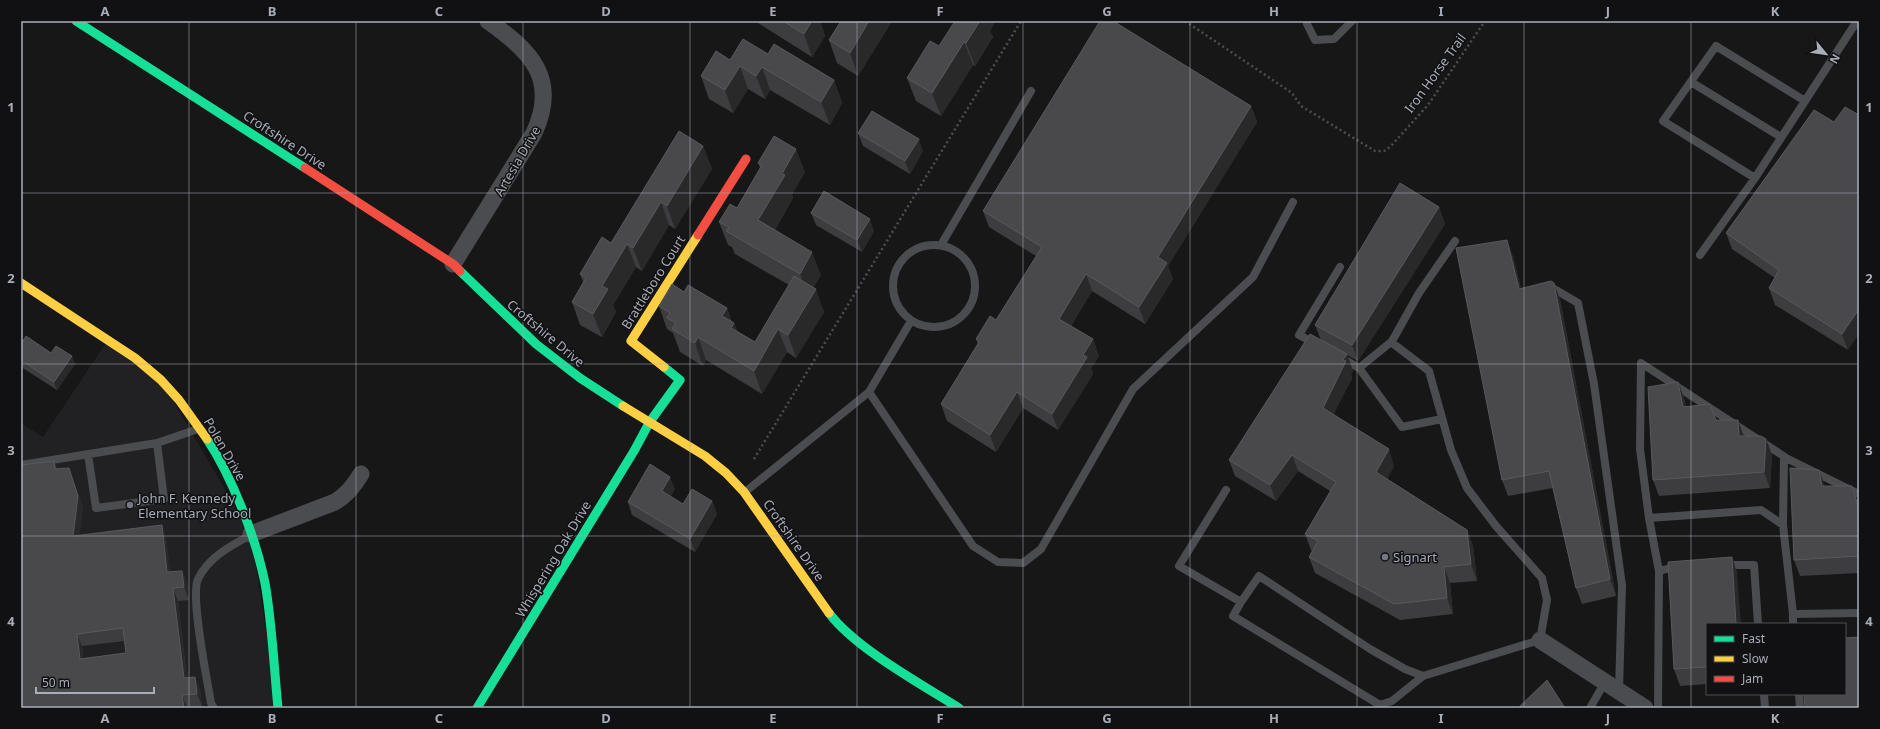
<svg xmlns="http://www.w3.org/2000/svg" width="1880" height="729" font-family="'Noto Sans',sans-serif">
	<style>
		.built { fill: #212123 }
		.lines { fill: none; stroke-linecap: round; stroke-linejoin: round }
		.path { stroke: #4d4e52; stroke-width: 2.5; stroke-dasharray: 2 3; stroke-linecap: butt }
		.lane { stroke: #4b4c50; stroke-width: 8 }
		.street { stroke: #4b4c50; stroke-width: 17 }
		.fast { stroke: #16e098; stroke-width: 9 }
		.slow { stroke: #ffcf43; stroke-width: 9 }
		.jam { stroke: #f24e42; stroke-width: 9 }
		.wall { fill: #3d3d3f; fill-rule: evenodd }
		.shaded-wall { fill: #29292a }
		.building { fill: #49494c; stroke: #58595d; fill-rule: evenodd }
		.grid { fill: none; stroke: #a8adb8; stroke-width: 1; stroke-opacity: 0.55 }
		.poi-dot { fill: #757880; stroke: #111113; stroke-width: 1.5 }
		.labels { text-anchor: middle; stroke-width: 3; stroke-linejoin: round; paint-order: stroke }
		.street-label { font-size: 13px; fill: #a8adb8; stroke: #111113 }
		.poi-label { font-size: 13px; fill: #a8adb8; stroke: #111113; text-anchor: start }
		.neatline { fill: none; stroke: #a8adb8; stroke-width: 1.5 }
		.grid-label { font-size: 13px; text-anchor: middle; font-weight: bold; fill: #a8adb8 }
	</style>
	<rect width="100%" height="100%" fill="#171717"/>
	<path class="built" d="M108,340l53,40 90,154 27,174h-257v-285l22,14z"/>
	<g class="lines">
		<path class="path" d="M1185,21l107,72 9,13 74,45h9l6,-4 38,-42 57,-84
			M754,459l267,-438"/>
		<path class="lane" d="M1307,21v3l8,16 19,-1 18,-18
			M1691,82l90,55
			M1805,101l-89,-55 -53,75 92,57 102,-157
			M941,245l90,-154
			M893 286a41 41 0 1 1 82 0a41 41 0 1 1-82 0Z
			M1700,255l55,-77
			M1549,286l29,17 16,81 28,201 -3,106
			M1391,343l28,-50 36,-52
			M1316,344l-17,-9 41,-68
			M1359,368l43,59 40,-8
			M869,392l104,154 25,16 25,1 18,-14 92,-160 120,-112 40,-75
			M88,454l8,54 68,-9 -7,-56
			M21,465l136,-22 41,-14
			M1226,490l-47,76 62,36 18,-26 111,73 35,20 18,7
			M745,492l124,-100 42,-71
			M1649,518l-9,-69 1,-86 144,94
			M1783,525l1,-68 75,37
			M1724,565h30l4,59
			M1659,571l-10,-53 112,-8 22,15 10,89
			M1241,602l-8,14 147,89 12,-4 31,-25 117,-36 7,-40 -5,-22 -46,-52 -29,-38 -16,-38 -22,-79 -38,-29 -32,26 -19,-11
			M1793,624v-10l66,-1
			M1764,694l1,14
			M1799,694l1,14
			M214,708l-3,-5c-4,-24 -21,-107 -13,-124 10,-21 32,-33 51,-43
			M1590,708l15,-26
			M1658,708l1,-137 19,-5"/>
		<path class="street" d="M453,264l81,-131c25,-54 -3,-82 -46,-112
			M251,534l84,-32c12,-7 19,-16 26,-28
			M1540,640l105,68"/>
		<path class="fast" d="M76,21l229,147
			M460,271l76,73 44,34 43,28
			M207,439c25,38 49,99 58,144 7,39 9,85 13,125
			M829,613c26,35 92,71 130,95
			M477,708l157,-257 15,-28 31,-43 -16,-13"/>
		<path class="slow" d="M21,283l114,75 26,22 18,20 28,39
			M664,367l-33,-26 67,-106
			M623,406l82,50 21,17 18,19 85,121"/>
		<path class="jam" d="M305,168l148,96 7,7
			M698,235l48,-76"/>
	</g>
	<path class="wall" d="M755,21h65l5,15 -13,21z
		M841,21h51l-34,55 -21,-13 -8,-23z
		M990,31l3,6 -18,29 -2,-1 -32,51 -25,-15 -9,-23 32,-32z
		M768,54l66,26 8,23 -12,22 -60,-35 -5,9 -17,-10 -15,24 -24,-14 -8,-23 29,-16z
		M1251,106l6,16 -89,144 5,13 -28,45 -53,-33 -21,35 22,13 6,17 -8,12 2,6 -35,56 -35,-22 -27,44 -49,-31 -6,-17 37,-60 -2,-5 20,-19 40,-64 -47,-29 -6,-16z
		M1814,110l34,240 -73,-45 -6,-17 6,-10 -43,-29 -6,-16z
		M858,133l65,18 -13,23 -47,-28z
		M703,146l9,23 -37,60 -6,-4 -27,46 -6,-4 -23,38 3,7 -14,25 -22,-12 -8,-23 11,-20 -3,-8 31,-31z
		M758,163l47,9 -13,22 1,4 -18,32 46,45 -8,13 11,24 -28,46 -9,-6 -25,42 -56,-34 -3,6 -23,-14 -7,-19 -6,-4 -8,-23 25,-14 43,16 5,14 2,1 3,8 18,11 34,-57 -54,-31 -3,-7 -4,-2 -9,-23 18,-14 23,-40z
		M1439,207l6,17 -87,137 -11,-6 6,16 -2,3 1,4 -19,37 61,51 -7,13 80,51 6,16 4,35 -27,2 3,31 -53,6 -85,-47 -6,-16 3,-6 -1,-1 -6,-16 25,-43 -32,-20 -22,30 -41,-25 -6,-16 92,-120 -6,-15z
		M811,213l63,18 -12,21 -46,-27z
		M1513,256l8,33 39,10 56,297 -34,8 -6,-16 -23,-100 -45,8 -6,-16z
		M21,344l30,9 21,3 3,8 -18,26 -36,-23z
		M1678,382l6,16 2,9 30,13h22l5,16 23,3 6,16 -2,33 -111,8 -6,-16z
		M54,461l3,8 16,11 10,28 -4,28 87,2 4,34 12,-1 5,12 2,17 -11,1 9,77 8,-1 5,13 2,16 -15,2h-166zM124,641l2,12 -43,5 -1,-12z
		M1825,486l33,16 1,3v68l-59,3 -6,-16z
		M675,489l-5,8 13,7 29,-3 5,13 -22,38 -63,-37 -4,-13z
		M1732,557l5,16 -30,51v60l-27,2 -6,-17z"/>
	<path class="shaded-wall" d="M812,21h8l5,15 -13,21 -8,-23z
		M869,21h23l-34,55 -8,-23z
		M980,21h16l-6,10 3,6 -18,29 -9,-23z
		M964,42l9,23 -32,51 -9,-23z
		M740,66l8,23 -15,24 -8,-23z
		M762,67l8,23 -5,9 -9,-23z
		M834,80l8,23 -12,22 -9,-23z
		M1251,106l6,16 -89,144 5,13 -28,45 -6,-17 19,-50z
		M919,139l4,12 -13,23 -5,-13z
		M703,146l9,23 -37,60 -8,-23z
		M796,149l9,23 -13,22 1,4 -26,46 -9,-24 24,-46z
		M661,202l8,23 -27,46 -9,-23z
		M1439,207l6,17 -87,137 -6,-16z
		M870,219l4,12 -12,21 -5,-12z
		M1507,240l6,16 12,49 -6,-16z
		M627,244l9,23 -23,38 3,7 -14,25 -9,-23 9,-28z
		M812,252l9,23 -13,22 -8,-23z
		M1086,274l6,17 -27,44 -6,-16z
		M1554,283l6,16 56,297 -6,-17z
		M816,289l8,23 -28,46 -8,-23z
		M727,308l6,17 1,-2 9,23 -21,-30z
		M1859,309v25l-11,16 -6,-16z
		M778,329l9,23 -25,42 -8,-23z
		M698,337l8,23 -3,6 -8,-23z
		M1093,339l6,17 -8,12 2,6 -35,56 -6,-16 31,-59z
		M1347,354l6,17 -2,3 1,4 -23,46 -6,-16 20,-48z
		M72,356l3,8 -18,26 -3,-8z
		M1678,382l6,16 5,26 -6,-17z
		M1017,392l6,16 -27,44 -6,-17z
		M1738,420l6,17 -5,-1z
		M1766,439l6,16 -2,33 -6,-16z
		M1389,449l5,17 -12,22 -6,-16z
		M1292,455l6,16 -22,30 -6,-16z
		M69,468l14,40 -5,41 -5,-13z
		M1819,470l6,16h-3z
		M670,477l5,12 -9,15 -4,-13z
		M1852,486l6,16 1,3v5z
		M712,501l5,13 -22,38 -5,-13z
		M162,525l4,13 6,47 -5,-13z
		M1467,530l6,16 4,35 -6,-17z
		M1732,557l5,16 4,51h-5z
		M1444,567l6,16 3,31 -6,-16z
		M182,571l5,12 2,17 -5,-13z
		M173,588l5,13 10,90 -4,-13z
		M77,634l5,12 2,25 -4,-12z
		M195,677l5,13 2,16 -5,-12z
		M182,695l5,13h-3z"/>
	<path class="building" d="M783,21h29l-8,13z
		M841,21h28l-19,32 -21,-13z
		M955,21h25l-14,22 -2,-1 -32,51 -25,-15 23,-37 9,5z
		M1100,21h13l138,85 -93,151 9,6 -28,44 -53,-33 -27,45 34,20 -10,16 4,2 -35,57 -35,-22 -27,43 -49,-31 38,-62 -3,-3 14,-23 6,4 46,-73 -59,-36z
		M743,39l25,15 6,-10 60,36 -13,22 -59,-35 -6,9 -16,-10 -15,24 -24,-14 15,-25 14,9z
		M1845,107l14,8v194l-17,25 -73,-46 10,-18 -53,-37 88,-123 20,12z
		M872,111l47,28 -14,22 -47,-28z
		M679,131l24,15 -36,60 -6,-4 -28,46 -6,-4 -25,42 6,3 -15,25 -21,-12 14,-24 -6,-4 22,-37 9,6z
		M774,136l22,13 -14,25 3,1 -27,45 54,32 -12,22 -74,-43 3,-4 -10,-5 11,-18 7,4 25,-43 -4,-2z
		M1400,183l39,24 -87,138 -37,-20z
		M824,191l46,28 -13,21 -46,-27z
		M1507,240l12,49 32,-8 3,2 56,296 -34,9 -27,-117 -47,9 -46,-232z
		M794,276l22,13 -28,46 -10,-6 -24,42 -56,-34 -3,6 -23,-14 4,-6 -9,-5 3,-5 -11,-7 13,-22 12,8 4,-7 39,23 -5,8 12,7 -3,5 24,14z
		M1310,334l37,20 -4,6 3,1 -23,47 66,41 -13,23 91,58 4,34 -27,3 3,31 -53,6 -85,-47 9,-16 -13,-7 31,-52 -44,-27 -22,30 -41,-25z
		M26,336l25,17 5,-7 16,10 -18,26 -33,-22v-16z
		M1678,382l5,25 27,-3 6,16h22l1,16h22l5,3 -2,33 -111,8 -5,-93z
		M54,461l1,8 14,-1 9,28 -5,40 89,-11 5,47 15,-1 2,16 -11,1 11,90 11,-1 2,17 -15,1 2,13h-163v-243zM123,628l3,25 -46,6 -3,-25z
		M650,464l20,13 -8,14 21,13 9,-15 20,12 -22,38 -62,-37z
		M1790,468l29,2 3,16h30l7,23v47l-65,4z
		M1732,557l4,67h-29v43l-33,2 -6,-107z
		M1859,637v71h-54l-1,-14h41v-56z
		M1547,680l18,28h-47z"/>
	<path class="grid" d="M189,21v687M356,21v687M523,21v687M690,21v687M857,21v687M1023,21v687M1190,21v687M1357,21v687M1524,21v687M1691,21v687M21,193h1838M21,364h1838M21,536h1838"/>
	<g class="poi-dot">
		<circle cx="130" cy="505" r="4"/>
		<circle cx="1385" cy="557" r="4"/>
	</g>
	<g class="labels">
		<g class="street-label">
			<text transform="translate(1435 73) rotate(-54)" y="5">Iron Horse Trail</text>
			<text transform="translate(285 140) rotate(33)" y="5">Croftshire Drive</text>
			<text transform="translate(517 161) rotate(-60)" y="5">Artesia Drive</text>
			<text transform="translate(653 282) rotate(-58)" y="5">Brattleboro Court</text>
			<text transform="translate(546 333) rotate(40)" y="5">Croftshire Drive</text>
			<text transform="translate(225 449) rotate(60)" y="5">Polen Drive</text>
			<text transform="translate(794 540) rotate(55)" y="5">Croftshire Drive</text>
			<text transform="translate(553 559) rotate(-59)" y="5">Whispering Oak Drive</text>
		</g>
		<g class="poi-label">
			<text x="138" y="503">John F. Kennedy<tspan x="138" dy="15">Elementary School</tspan></text>
			<text x="1393" y="562">Signart</text>
		</g>
	</g>
	<rect width="1880" height="729" fill="none" stroke="#111113" stroke-width="44"/>
	<rect x="1706" y="623" width="140" height="72" fill="#111113" stroke="#4d4f55"/>
	<rect x="1714" y="636" width="20" height="6" fill="#16e098" stroke="#4d4f55"/>
	<text x="1742" y="643" font-size="12" fill="#a8adb8">Fast</text>
	<rect x="1714" y="656" width="20" height="6" fill="#ffcf43" stroke="#4d4f55"/>
	<text x="1742" y="663" font-size="12" fill="#a8adb8">Slow</text>
	<rect x="1714" y="676" width="20" height="6" fill="#f24e42" stroke="#4d4f55"/>
	<text x="1742" y="683" font-size="12" fill="#a8adb8">Jam</text>
	<g transform="translate(1826 54) rotate(119)" stroke="#111113" stroke-width="3" paint-order="stroke">
	<path d="M0-3L7 15L0 10L-7 15Z" fill="#a8adb8"/>
	<text y="-6" font-size="11" font-weight="bold" text-anchor="middle" fill="#a8adb8">N</text>
	</g>
	<path d="M36 687v6h118v-6" fill="none" stroke="#a8adb8" stroke-width="2"/>
	<text x="42" y="687" font-size="12" fill="#a8adb8" stroke="#111113" stroke-width="3" paint-order="stroke">50 m</text>
	<rect x="22" y="22" width="1836" height="685" class="neatline"/>
	<g class="grid-label">
		<text x="105" y="16">A</text>
		<text x="272" y="16">B</text>
		<text x="439" y="16">C</text>
		<text x="606" y="16">D</text>
		<text x="773" y="16">E</text>
		<text x="940" y="16">F</text>
		<text x="1107" y="16">G</text>
		<text x="1274" y="16">H</text>
		<text x="1441" y="16">I</text>
		<text x="1608" y="16">J</text>
		<text x="1775" y="16">K</text>
		<text x="11" y="112">1</text>
		<text x="1869" y="112">1</text>
		<text x="11" y="283">2</text>
		<text x="1869" y="283">2</text>
		<text x="11" y="455">3</text>
		<text x="1869" y="455">3</text>
		<text x="11" y="626">4</text>
		<text x="1869" y="626">4</text>
		<text x="105" y="723">A</text>
		<text x="272" y="723">B</text>
		<text x="439" y="723">C</text>
		<text x="606" y="723">D</text>
		<text x="773" y="723">E</text>
		<text x="940" y="723">F</text>
		<text x="1107" y="723">G</text>
		<text x="1274" y="723">H</text>
		<text x="1441" y="723">I</text>
		<text x="1608" y="723">J</text>
		<text x="1775" y="723">K</text>
	</g>
</svg>
